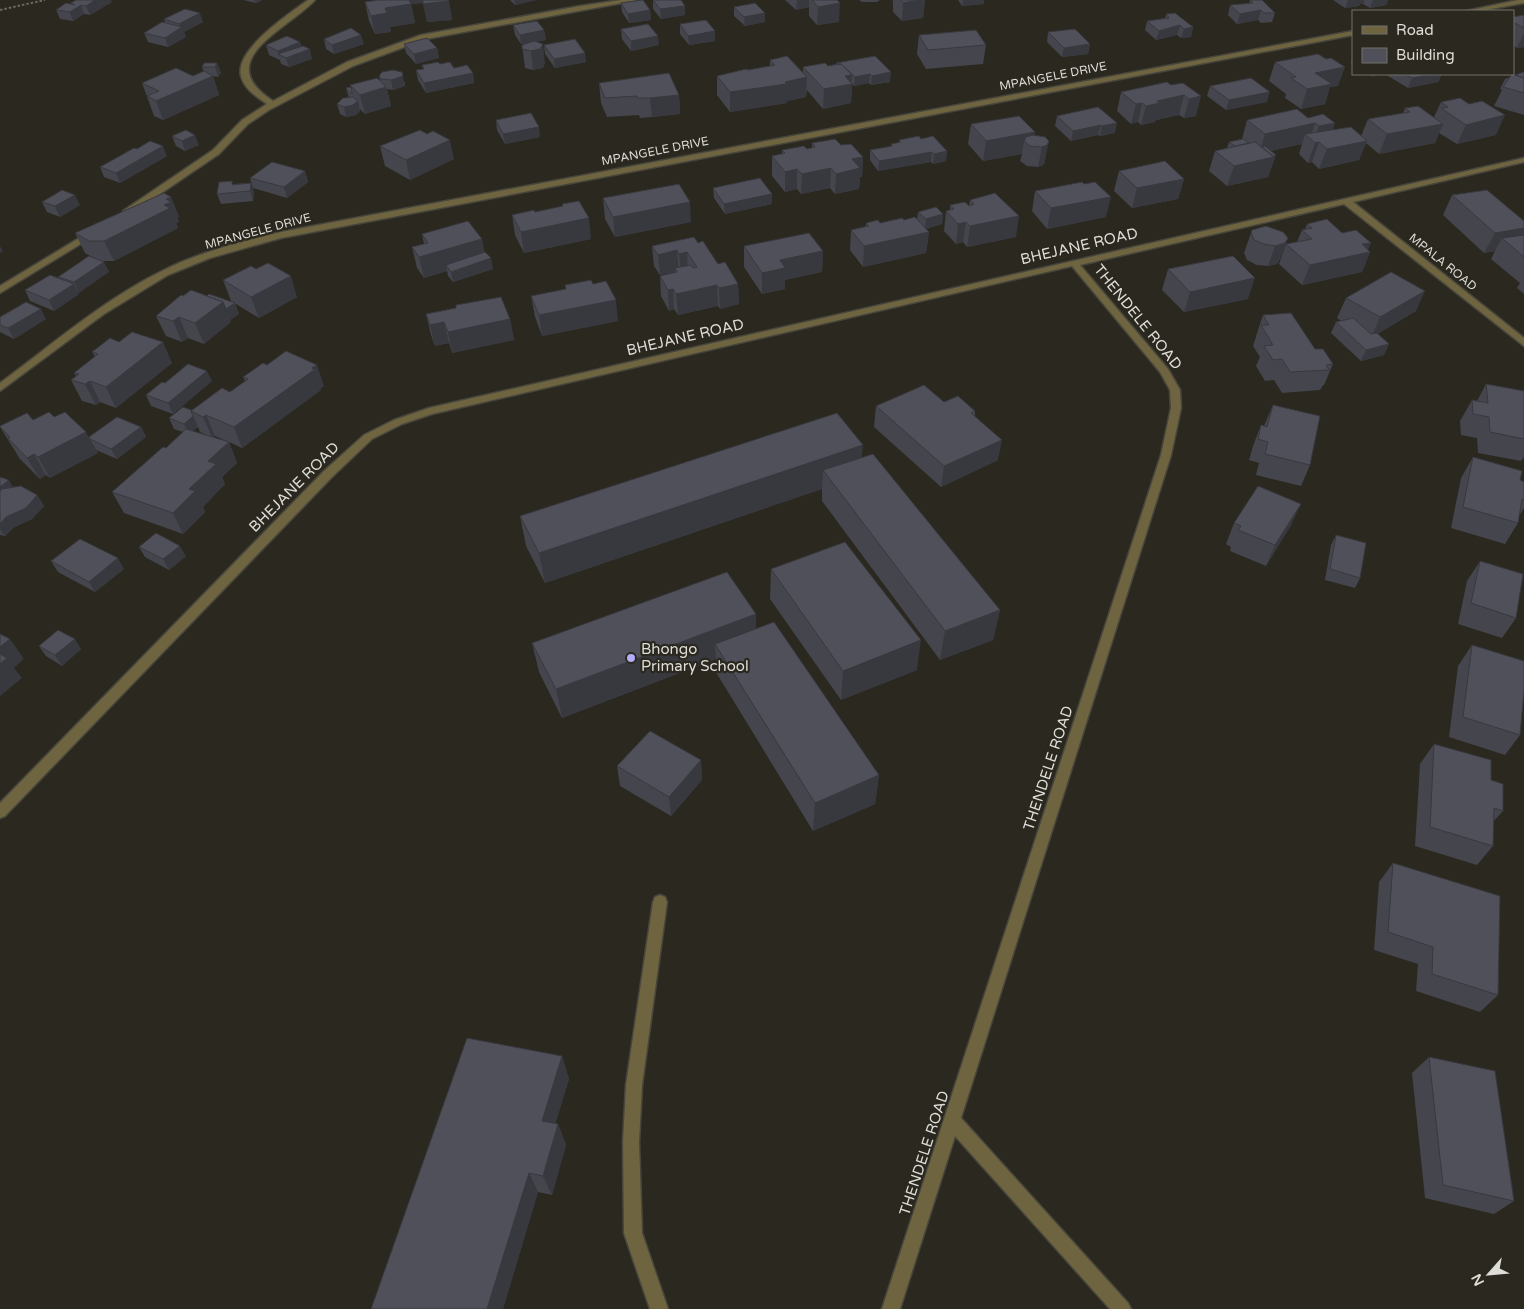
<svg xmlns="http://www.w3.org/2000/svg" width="1524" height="1309" font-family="'Varela Round',sans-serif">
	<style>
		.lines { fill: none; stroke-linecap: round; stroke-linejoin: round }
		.minor-casing { stroke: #47453c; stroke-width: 3 }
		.path { stroke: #6b6962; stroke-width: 2; stroke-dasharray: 2.5 2; stroke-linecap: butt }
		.minor { fill: #6e6540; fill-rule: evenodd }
		.wall { fill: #45454d; fill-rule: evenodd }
		.shaded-wall { fill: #38383f }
		.building { fill: #50505a; stroke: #38383f }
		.poi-dot { fill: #b3adf9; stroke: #2a281f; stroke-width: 2 }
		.labels { text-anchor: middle; stroke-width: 4.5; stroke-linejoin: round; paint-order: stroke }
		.far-street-label { font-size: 12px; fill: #deddd7; stroke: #2a281f }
		.street-label { font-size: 15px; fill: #deddd7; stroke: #2a281f }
		.poi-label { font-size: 15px; fill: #deddd7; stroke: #2a281f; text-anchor: start }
	</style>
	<rect width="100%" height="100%" fill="#2a281f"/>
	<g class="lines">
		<g class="minor-casing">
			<path id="minor" d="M308,0h7c-28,30 -105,60 -42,101l74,-39 74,-27 159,-29 41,-6h17l-212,39 -73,27 -84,44 -21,14 -29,30 -90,61h-6v-4l90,-61 29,-30 25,-16c-10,-7 -23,-15 -26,-28 -7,-26 48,-62 67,-76z
				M1518,0h6v3l-44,8h-14z
				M1353,31v4l-1072,203 -71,20 -42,17 -64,39 -104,77v-8c53,-39 103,-83 162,-112 37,-19 79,-29 119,-39z
				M1524,158v4l-171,40 171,136v8l-180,-142 -264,61 88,104 12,21 1,18 -10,47 -210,663 167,185 3,6h-21l-155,-173 -55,173h-18l279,-854 10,-47 -1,-18 -10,-18 -88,-106 -640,148 -30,10 -30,15 -40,38 -327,339 -5,2v-15l324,-332 40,-36 30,-15 35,-12z
				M94,229l4,3 -1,2 -97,59v-7z
				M660,895l5,2 2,5 -25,183 -3,57 3,91 26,76h-18l-26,-76 -1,-91 3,-57 27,-183 2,-5z"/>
		</g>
		<path class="path" d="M0,10l45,-10"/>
		<use href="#minor" class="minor"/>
	</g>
	<path class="wall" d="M243,0h19l-6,3z
		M378,0h71v1l3,19 -25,2 -4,-19 -12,1 4,19 -25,4 1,5 -16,2 -6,-13 -4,-19z
		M510,0h26l-21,5z
		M653,0l32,15 -24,4 -8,-10z
		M785,0h52l2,22 -22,3 -8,-9v-9l-13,3z
		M859,0h21l-3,2h-15z
		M892,0h33l-2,18 -21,3 -9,-9v-11z
		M958,0h26v4l-22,2z
		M1250,0l25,13 -3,9 -11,1 -3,-3 -21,4 -9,-9 2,-10 19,-1z
		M1333,0h55l-2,5 -16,3 -7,-4h-3l-1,2 -14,2z
		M112,2l-22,13 -6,-1 -11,7 -13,-2 -4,-9 15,-6v-1z
		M621,3l29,7 1,10 -22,3 -7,-11z
		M734,7l31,6v9l-20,4 -11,-10z
		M1166,14l27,13 -2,10 -10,1 -4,-3 -21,5 -11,-10 2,-9 18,-3z
		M1524,15v32l-7,1 -4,-3v-28z
		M164,19l39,3 -19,10 2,5 -18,10 -20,-5 -4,-9 21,-10z
		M680,24l35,17 -26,4 -9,-11z
		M513,25l31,5 2,10 -11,2 10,21 -2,5 -10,2 -8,-2 -3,-23 6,-2 -7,1 -6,-9z
		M621,29l38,16 -28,6 -9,-12z
		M1048,32l42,12 -2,10 -26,3 -15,-15z
		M919,35l67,10 -3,19 -57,5 -9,-15z
		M324,39l40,5 -30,10 -8,-5z
		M300,42l1,4 11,13 -23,8 -8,-3 -1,-4 -11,-5 -3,-10z
		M404,44l33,4 2,10 -23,6 -10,-11z
		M544,45l42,17 -31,6 -10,-14z
		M875,56l15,26 -19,3 -2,-2 -15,3 -2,-2 -1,19 -28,6 -16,-19 -1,7 -19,4v2l-57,9 -13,-17v-19l53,-10v-6l33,13v-6l25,-1 8,-2v-1z
		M1353,57v8l-2,-2z
		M1326,59l12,27 -8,1 -5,17 -24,5 -16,-11 1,-4 -17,-13 6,-19z
		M217,63l4,10 -3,4 -5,-1 6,19 -56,25 -9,-4 -12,-33 51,-7 11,-4 -2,-5z
		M440,64l33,9 1,10 -48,10 -8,-13 -2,-10 7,-1 -1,-4z
		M1524,72v43l-30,-9 8,-16 -2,-1 5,-10z
		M1389,74h53l-4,8 -30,6 -20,-12z
		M379,76l26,6v4l-12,4 -6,-1 4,17 -26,8 -5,-5v2l-4,4 -10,2 -6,-3 -3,-10 12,-6 -3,-10 5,-1 -1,-2 30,-3z
		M599,83l80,12 1,19 -28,3 -12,1 -1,-3 -32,2 -6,-14z
		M1183,83l13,33 -12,2 -5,-3 -23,5 -1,2 -14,3 -3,-3 -7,2 -14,-13 4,-19 50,-7z
		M1210,86l57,16 -41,8 -19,-14z
		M1441,102l55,33 -39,9 -18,-11 -4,10 -56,11 -13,-11 -7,17 -40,9 -7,-7 -4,1 -9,-9 3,-10 -32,7 6,4 -8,22 -41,9 -18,-15 6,-20 12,-3 2,-6 13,-3 5,-19 61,-2 27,5 -3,7 29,6 7,-17 35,-6 2,-5 29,9z
		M1098,107l17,26 -15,3 -2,-1 -27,6 -16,-15 2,-10z
		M496,120l44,17 -35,7 -8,-14z
		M971,124l64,8 -1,3 11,2v24l-2,4 -5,2 -11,-1 -7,-5 2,-7 -39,7 -15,-17z
		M427,134l27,25 -44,21 -25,-14 -5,-20z
		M172,136l27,9 -14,6 -9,-5z
		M899,140l48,11 -1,10 -13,3 -2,-2 -53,9 -8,-11v-10l21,-3v-3l8,-1z
		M812,143l29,2 22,12 -1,20h-2l-1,12 -24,5 -5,-6 -29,6 -4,-5 -12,3 -13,-16v-20l10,-2v-4l25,-1 5,-1z
		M167,156l-47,27 -16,-6 -4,-10z
		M305,171l3,11 -21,16 -34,-10 -3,-10z
		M1119,171l65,8 -6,20 -46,9 -18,-17z
		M251,183l3,10 -1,8 -32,3 -4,-10 16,-10z
		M713,188l59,16 -47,10 -11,-16z
		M1035,191l71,26 -59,12 -15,-18z
		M1452,195l72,26v73l-7,-6 3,-5 -29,-24 4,-8 -11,2 -41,-38z
		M171,197l8,20 -2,1 2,4 -3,1 2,5 -64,33h-11l6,11 -31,20 1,2 -25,17 -24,-10 -5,-11 34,-12 -1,-1 36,-19 -9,-5 -10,-20z
		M603,198l88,24 -76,15 -10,-18z
		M970,200l46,37 -49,10 -4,-5 -7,2 -12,-13 2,-20 4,-1v-5h19z
		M42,202l38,3 -20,12 -13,-5z
		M562,204l29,35 -67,14 -9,-18 -3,-20 23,-3 28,-6z
		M918,212l25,2 -1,10 -16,5 3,3 -3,21 -63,14 -13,-17 1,-20 15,-4v-3h14l24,-3h13z
		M1307,224l35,9 28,19 -8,20 -60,13 -23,-21 7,-20 11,-2 5,-12 3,-1z
		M1251,233l37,5 -8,21 -3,5 -9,2 -11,-1 -10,-5 -3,-7z
		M422,234l63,18 8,17 -40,13 -5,-6 -1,-5 -23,7 -7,-10 -5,-21 12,-3z
		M698,243l40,41 1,20 -19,5 -2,-3 -40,9 -4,-6 -5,2 -8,-15 -1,-20 15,-4 -15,3 -6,-9 -2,-20z
		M744,246l79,5 -1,21 -37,8v9l-23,5 -18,-27z
		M256,269l41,28 -38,21 -28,-17 -8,-21z
		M1168,269l80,30 -64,13 -22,-22z
		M565,285l53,36 -76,15 -7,-19 -4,-21 35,-7z
		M183,296h24l28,7 4,11 -9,6 1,2 -27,22 -16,-6 -6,4 -16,-6 -10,-20z
		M1346,298l70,13 -39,23 12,10 -5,11 -23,6 -30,-28 5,-11 5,-1 -4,-3z
		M426,314l84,5 4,21 -62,13 -3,-10 -14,3 -4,-11z
		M1263,315l52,34 18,15 -9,21h-1l-3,5 -38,3 -8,-13 -9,1 -9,-15 4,-9 -7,-11 3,-9v-1z
		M0,317l46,2 -32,20 -14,-7z
		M92,352l80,11 -56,45 -16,-6 -4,3 -14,-4 -11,-21 5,-4 -2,-3 21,-16z
		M243,377l81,9 -4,3 1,1 -79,58 -13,-6 8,21 -15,14 3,7 -22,23 2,5 -22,22 -59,-21 -12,-21 54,-44 17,-16 -9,-3 -5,-11 22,-8 39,-18 15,-11zM198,427l2,5 9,4 -16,-5zM215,436l13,6 -15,-5z
		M212,381l-39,33 -22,-8 -5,-11z
		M1486,384l38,7v66l-3,4 -43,-8 -1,-15 -16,-3 -1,-14 12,-21 5,1z
		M944,402l31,9v5l23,44 -57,27 -67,-60 2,-21z
		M1273,405l37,60 -9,21 -45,-11 3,-12 -10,-3 4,-14 8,-21 3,1z
		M54,417l35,20 52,-10 5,10 -29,22 -21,-9 2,3 -48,25 -4,-3 -6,4 -20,-20 -20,-32 33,-7z
		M1473,457l47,23 4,2v26l-5,8 -1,7 -13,21 -54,-16 10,-50z
		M862,458l138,152 -7,30 -53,20 -118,-159v-12l-277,94 -19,-37 -6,-30z
		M0,477l13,10 24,8 7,11 -12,13 -19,9 -8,8 -5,-1z
		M1234,523l57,2 -25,41 -36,-15 1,-4 -5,-3z
		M1336,535l24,43 -5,10 -30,-8 6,-35z
		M139,547l47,9 -17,14 -24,-13z
		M51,561l73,8 -29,23 -37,-20z
		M1480,561l36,57 -14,20 -44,-14 9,-43z
		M771,569l146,101 -76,30 -71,-101z
		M756,614v15l123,146 -4,29 -62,27 -96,-157 -1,-15 -154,59 -23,-46 -7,-29z
		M1472,645l48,90 -15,20 -56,-18 9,-71z
		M39,646l42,3 -19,17 -16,-10z
		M1434,744l57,36 12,31 -10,11v24l-16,19 -62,-19 5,-82z
		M701,760l1,20 -31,36 -51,-30 -3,-20z
		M1393,863l105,132 -18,17 -64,-21 2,-27 -44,-14 5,-68z
		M562,1056l7,23 -14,45h3l8,21 -14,50 -14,-3 -35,117h-132z
		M1429,1057l85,144 -20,13 -69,-16 -13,-125z"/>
	<path class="shaded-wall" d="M95,0h16l1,2 -22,13 -4,-9z
		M254,0h8l-6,3z
		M402,0h28v2l-27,3z
		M514,0h22l-21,5z
		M797,0h12v7l-13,3z
		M920,0h5l-2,18 -21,3 1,-18z
		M963,0h21v4l-22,2z
		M1348,0h17l-2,4h-3l-1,2 -14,2z
		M1373,0h15l-2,5 -16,3z
		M449,1l3,19 -25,2 -4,-18z
		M840,3l-1,19 -22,3 1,-18z
		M411,4l4,19 -25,4 1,5 -16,2 -4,-18 14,-8z
		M81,5l3,9 -11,7 -3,-9z
		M685,6v9l-24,4 -1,-10z
		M650,10l1,10 -22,3 -1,-9z
		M1261,10l-3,10 -21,4 3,-10z
		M200,13l3,9 -19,10 2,5 -18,10 -3,-9 16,-10 -2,-4z
		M765,13v9l-20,4 -1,-9z
		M1180,25l-3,10 -21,5 3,-9z
		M1193,27l-2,10 -10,1 3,-9z
		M544,30l2,10 -25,4 -1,-9z
		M715,31v10l-26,4 -1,-9z
		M1524,33v14l-7,1z
		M361,35l3,9 -30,10 -2,-9z
		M658,36l1,9 -28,6v-10z
		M300,42l2,10 8,-3 2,10 -23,8 -3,-9 -7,-3 -1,-4z
		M543,44l2,19 -2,5 -10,2 -2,-19z
		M1090,44l-2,10 -26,3 2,-9z
		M437,48l2,10 -23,6 -2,-10z
		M585,53l1,9 -31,6 -1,-9z
		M217,63l4,10 -3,4 -3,-10z
		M1345,67l-7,19 -8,1 -5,17 -24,5 6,-20 8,-16z
		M849,71v4h3l-1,9h1l-1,19 -28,6 1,-20 21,-17z
		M402,72l3,14 -12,4 -2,-10z
		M891,72l-1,10 -19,3 1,-9z
		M473,73l1,10 -48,10 -2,-10z
		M870,74l-1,9 -15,3 1,-9z
		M1372,74h13l-14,3z
		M1435,74h7l-4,8 -30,6 4,-10z
		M213,76l6,19 -56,25 -7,-19z
		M807,77l-1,20 -19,4v2l-57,9v-20z
		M386,87l5,19 -26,8 -5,-19z
		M1270,92l-3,10 -41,8 3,-10z
		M679,95l1,19 -28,3 -2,-19z
		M1184,95l-5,20 -23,5 -1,2 -14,3 5,-19 11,-5z
		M1201,96l-5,20 -12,2 5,-19z
		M358,101l2,10 -4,4 -10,2 -2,-10z
		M1142,103l-4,19 -7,2 5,-20z
		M1505,115l-9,20 -39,9 9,-19z
		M1117,123l-2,10 -15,3 2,-10z
		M1315,123l-5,15 -5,-4 -3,10 -40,9 -2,-2 5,-17z
		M1335,123l-7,20 -9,-1 -7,20 -4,1 7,-20 -2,-2 6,-15z
		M1443,124l-8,19 -56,11 8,-20z
		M1101,125l-3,10 -27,6 2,-10z
		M539,127l1,10 -35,7 -2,-10z
		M1035,132l-3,14 -8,-5 -2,13 -39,7 3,-20z
		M195,135l4,10 -14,6 -3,-10z
		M450,140l4,19 -44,21 -4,-20z
		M1049,141l-4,20 -2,4 -5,2 4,-20z
		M1367,141l-8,19 -40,9 8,-20z
		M163,146l4,10 -47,27 -4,-10z
		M947,151l-1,10 -13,3 1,-10z
		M932,152l-1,10 -53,9 1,-10z
		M1276,155l-8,22 -41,9 7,-20z
		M863,157l-1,20h-2l-1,12 -24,5 1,-20 16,-15z
		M831,168l-1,20 -29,6 1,-20z
		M797,169v20l-12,3v-20z
		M305,171l3,11 -21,16 -3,-11z
		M1184,179l-6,20 -46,9 5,-20z
		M251,183l3,10 -1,8 -3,-10z
		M772,194v10l-47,10 -1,-10z
		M75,195l5,10 -20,12 -5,-11z
		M171,197l8,20 -2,1 2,4 -3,1 2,5 -64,33 -10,-20 60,-36 2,-6z
		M1111,197l-5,20 -59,12 4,-21z
		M690,202l1,20 -76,15 -2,-20z
		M943,214l-1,10 -17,5 1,-10z
		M1019,216l-3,21 -49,10 3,-21z
		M589,218l2,21 -67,14 -3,-21z
		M966,222l-3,20 -7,2 2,-20z
		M1524,228v13l-22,-3 -7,13 -11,2 11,-20z
		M929,232l-3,21 -63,14 1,-21z
		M1288,238l-8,21 -3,5 -9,2 7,-20z
		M482,239l4,20 -40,6 1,6 -23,7 -5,-21z
		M1371,243l-4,9h3l-8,20 -60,13 8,-20 52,-21z
		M0,246l3,5 -3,2z
		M677,250l2,21 -4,-3v4l-15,3 -2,-20z
		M823,251l-1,21 -37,8v9l-23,5v-21l18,-13z
		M687,252l1,20 -7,2 -2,-20z
		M491,258l2,11 -40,13 -2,-10z
		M104,262l5,10 -30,21 -5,-11z
		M291,276l6,21 -38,21 -8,-21z
		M1255,278l-7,21 -64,13 6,-20z
		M74,284l5,10 -25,17 -5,-11z
		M738,284l1,20 -19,5 -1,-21z
		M717,285l1,21 -40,9 -2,-21z
		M673,289l1,20 -5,2 -1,-21z
		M1425,291l-9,20 -45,27 9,-21z
		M616,300l2,21 -76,15 -3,-21z
		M223,302l12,1 4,11 -9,6 1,2 -27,22 -9,-21z
		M41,309l5,10 -32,20 -6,-11z
		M179,317l9,21 -6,4 -9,-21z
		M510,319l4,21 -62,13 -4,-21z
		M444,322l5,21 -14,3 -5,-21z
		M163,342l9,21 -56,45 -10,-21z
		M1389,344l-5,11 -23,6 5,-11z
		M317,365l7,21 -4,3 1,1 -79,58 -8,-21z
		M207,371l5,10 -39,33 -5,-11z
		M90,381l10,21 -4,3 -11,-21z
		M206,415l9,21 -3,1 -9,-20z
		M193,416l5,11 -9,7 -5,-10z
		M141,427l5,10 -29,22 -6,-10z
		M86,432l12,21 -48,25 -12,-21z
		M1002,440l-4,20 -57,27 3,-21z
		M229,442l8,21 -15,14 3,7 -22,23 2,5 -22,22 -10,-21 35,-52z
		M863,445l-3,30 -37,-5 -1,19 -277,94 -6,-30z
		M34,454l12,21 -6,4 -13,-21z
		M9,480l6,11 -15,12v-16z
		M37,495l7,11 -12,13 -19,9 -8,8 -5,-7v-5l6,-7z
		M1301,504l-10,21 -25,41 9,-21z
		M180,546l6,10 -17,14 -6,-11z
		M118,558l6,11 -29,23 -6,-10z
		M1000,610l-7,30 -53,20 5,-29z
		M756,614v30h-41l1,15 -154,59 -6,-29z
		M10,639l14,20 -10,9 8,10 -22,18v-49z
		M75,639l6,10 -19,17 -7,-11z
		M921,640l-4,30 -76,30 2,-29z
		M701,760l1,20 -31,36 -2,-19z
		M879,775l-4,29 -62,27 2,-28z
		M562,1056l7,23 -19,63 -8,-21z
		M558,1124l8,21 -14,50 -9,-19z
		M529,1173l9,19 -35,117h-16z"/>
	<path class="building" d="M76,0h19l-9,6 -5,-1 -11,7 -14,-2 10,-7 9,2 -4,-2z
		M378,0h31l2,4 -26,4 2,5 -16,3 -6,-14z
		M423,0h25l1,1 -26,3z
		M642,0h1l7,10 -22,4 -7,-11z
		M653,0h28l4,6 -25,3z
		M812,0h25l3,3 -22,4z
		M900,0h20l-17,3z
		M1250,0h12l13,13h-11l-3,-3 -21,4 -10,-9 23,-2z
		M755,3l10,10 -21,4 -10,-10z
		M185,9l15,4 -21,11 -15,-5z
		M1175,13l18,14 -9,2 -4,-4 -21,6 -12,-10 22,-3 -3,-4z
		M1524,15v13l-11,-6v-5z
		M706,20l9,11 -27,5 -8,-12z
		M537,21l7,9 -24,5 -7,-10z
		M162,22l20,5 -17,11 -21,-5z
		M648,24l10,12 -27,5 -10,-12z
		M351,28l10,7 -29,10 -8,-6z
		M1075,29l15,15 -26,4 -16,-16z
		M976,30l10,15 -58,5 -9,-15z
		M287,36l13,6 -22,9 -12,-6z
		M427,38l10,10 -23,6 -10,-10z
		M575,39l10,14 -31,6 -10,-14z
		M534,41l9,3 -3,5 -9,2 -9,-2v-4z
		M303,46l7,3 -24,9 -8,-4z
		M1318,54l8,5 5,-1 14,9 -30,6 17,11 -25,5 -16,-11 5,-1 -21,-15z
		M787,56l20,21 -22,5 2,2 -57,8 -13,-16 29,-7 2,1 27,-5 -5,-5z
		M875,56l16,16 -19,4 -2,-2 -15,3 -14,-13h-3l-2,-1z
		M438,62l2,2 10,-2 4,6 13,-3 6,8 -49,10 -8,-13 8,-1 -2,-4z
		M204,63h13l-2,4h-13z
		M825,63l3,3 13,-2 11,11 -7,1 7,8 -28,5 -21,-22z
		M176,68l17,8 11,-5 9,5 -57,25 -9,-5 12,-5 -17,-8z
		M393,70l9,2 1,4 -12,4 -10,-1 -2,-3 3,-4z
		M1524,72v6l-9,-3z
		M669,73l10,22 -29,3h-12l-1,-2 -32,2 -6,-15z
		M1404,74h31l-23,4z
		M1512,74l12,4v15l-21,-6z
		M377,78l9,9 -26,8 -10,-10z
		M1251,78l19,14 -41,8 -19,-14z
		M1167,82l4,3 12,-2 18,13 -12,3 -5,-4 -27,6 3,2 -14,3 -4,-3 -6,1 -15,-12z
		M351,87l1,6v1l-6,-6z
		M353,97l5,4 -5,4 -9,2 -7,-3 6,-6z
		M1460,98l9,6 13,-3 23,14 -39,10 -25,-17 7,-1 -7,-5z
		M1418,106l25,18 -56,10 -19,-15 42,-7 -5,-4z
		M1098,107l19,16 -15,3 -1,-1 -28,6 -16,-15z
		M1297,109l11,9 15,-4 12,9 -16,3 -4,-3 -50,11 -18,-14z
		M531,113l8,14 -36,7 -7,-14z
		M1019,116l16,16 -49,9 -15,-17z
		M1351,127l16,14 -40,8 -8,-7 -4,1 -10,-9z
		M186,130l9,5 -13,6 -10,-5z
		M420,130l7,4 6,-3 17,9 -44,20 -26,-14z
		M1033,135l12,2 4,4 -2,4 -5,2 -12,-1 -6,-5 2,-4z
		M919,136l2,3 12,-3 14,15 -13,3 -2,-2 -53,9 -9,-11 22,-4 -1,-2 10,-2 -2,-2z
		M835,139l6,6 10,-1 12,13 -11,2 8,9 -24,6 -5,-6 -29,6 -5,-5 -12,3 -13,-16 13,-3 -3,-3 22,-4 3,3 8,-2 -3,-4z
		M1243,139l6,4 -14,3 -6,-4z
		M150,141l13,5 -47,27 -16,-6 34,-19 3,1z
		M1255,142l19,15 -40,9 -19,-15z
		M1265,146l11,9 -3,1 -11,-9z
		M1165,161l19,18 -47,9 -18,-17z
		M272,162l33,9 -21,16 -34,-9z
		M760,178l12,16 -48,10 -11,-16z
		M232,181v4l19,-2 -1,8 -33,3 2,-12z
		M1082,182l2,2 11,-2 16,15 -60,11 -16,-17z
		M679,184l11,18 -77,15 -10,-19z
		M62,190l13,5 -20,11 -13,-4z
		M1487,190l37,31v7l-29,5 -43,-38z
		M164,193l7,4 -5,2 5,3 -7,3 6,3 -66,33h-15l-14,-8z
		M995,193l24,23 -49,10 -4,-4 -8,2 -12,-13 8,-2 -4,-4 15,-3 4,4 5,-2 -4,-4z
		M579,201l10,17 -68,14 -9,-17 22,-5 1,2 28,-6 -1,-2z
		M936,207l7,7 -17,5 -8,-7z
		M915,217l14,15 -65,14 -13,-16 18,-4 -3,-3 12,-3 2,3 22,-5 2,2z
		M1327,219l15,14 14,-3 15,13 -9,1 8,8 -60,13 -24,-21 26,-5 -10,-9 10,-2 -5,-4z
		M468,221l14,18 -63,18 -7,-10 16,-4 -6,-9z
		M1266,226l17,6 5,6 -3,5 -10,3 -11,-2 -10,-4 -3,-7 1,-3z
		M809,233l14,18 -43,9 5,8 -23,5 -18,-27z
		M1524,235v22l-22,-19z
		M694,237l4,6 5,-2 15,23 7,-2 13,22 -19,4 -2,-3 -41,9 -3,-5 -5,1 -8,-14 17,-4 -2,-4 16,-3 2,3 4,-1 -10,-15 -8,2 -2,-4 -19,5 -6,-9z
		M485,252l6,6 -40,14 -5,-7z
		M89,256l15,6 -30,20 -16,-5z
		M1233,256l22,22 -65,14 -22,-23z
		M268,263l23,13 -40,21 -28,-17 28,-14 5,3z
		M1391,272l34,19 -45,26 -34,-19z
		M50,275l24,9 -25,16 -24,-10z
		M591,280l2,4 13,-3 10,19 -77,15 -8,-19 35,-7 -1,-4z
		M191,290l32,12 -28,21 -16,-6 -6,4 -17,-5 25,-21 2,1z
		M209,294l26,9 -9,6 -3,-7 -16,-6z
		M501,297l9,22 -62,13 -4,-10 -14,3 -4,-11 30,-6v-3z
		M26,302l15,7 -33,19 -8,-3v-8z
		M1291,313l24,36h8l10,15 -7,1 3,5 -39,2 -8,-13 -9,1 -9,-14 9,-1 -12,-20h8l-6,-10z
		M1353,318l18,16 6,-1 12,11 -23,6 -30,-28z
		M132,332l31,10 -57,45 -16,-6 -5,3 -14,-4 8,-6 -5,-1 24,-19 -6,-2 18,-14 9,4z
		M286,351l31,14 -5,3 2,2 -80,57 -28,-12 -3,2 -12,-6 31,-23 8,4 18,-13 -5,-2 20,-14 4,2z
		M188,364l19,7 -39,32 -22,-8 16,-13 3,1z
		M1486,384l38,7v48l-34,-7 -1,-15 -16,-3 -1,-14 16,3z
		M924,385l20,17 14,-6 17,15 -4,2 31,27 -58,26 -68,-60z
		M1273,405l47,11 -10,49 -45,-11 3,-12 -10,-3 3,-14 6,2z
		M183,407l8,3v1l2,5 -9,8 -15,-6z
		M49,412l5,5 11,-5 21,20 -48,25 -4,-3 -7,4 -19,-20 2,-1 -10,-10v-1l27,-13 6,7z
		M837,413l26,32 -324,108 -19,-37z
		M117,417l24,10 -30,22 -21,-10 -1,-2z
		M186,429l43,13 -21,19 8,3 -27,25 6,2 -22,22 -61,-21 51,-45 3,1z
		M873,454l127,156 -55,21 -122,-161z
		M1473,457l49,14 -2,9 4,2v18l-2,-1 -4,24 -55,-16z
		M0,477l9,3 -9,7z
		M21,486l16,9 -11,13 -20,9 -6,7v-33l2,-2z
		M1258,486l43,18 -26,41 -37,-15 3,-4 -7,-3z
		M156,533l24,13 -17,13 -24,-12z
		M1336,535l30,8 -6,35 -30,-9z
		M80,539l38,19 -29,24 -38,-21z
		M845,542l76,98 -78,31 -72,-102z
		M1480,561l43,13 -7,44 -45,-15z
		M727,572l29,42 -200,75 -24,-46z
		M774,622l105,153 -64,28 -100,-159z
		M58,630l17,9 -20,16 -16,-9z
		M0,634l10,5 -10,8z
		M1472,645l52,16v29l-4,45 -57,-18z
		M0,654l7,4 -7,6z
		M650,731l51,29 -32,37 -52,-31z
		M1434,744l57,16v20l12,4v27l-9,-3 -1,38 -63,-19z
		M1393,863l107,33 -2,99 -66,-21 1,-27 -45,-15z
		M467,1038l95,18 -20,65 16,3 -15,52 -14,-3 -42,136h-116z
		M1429,1057l66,14 19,130 -71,-16z"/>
	<circle class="poi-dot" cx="631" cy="658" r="5"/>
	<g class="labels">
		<g class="far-street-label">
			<text transform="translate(1053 76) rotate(-11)" y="4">MPANGELE DRIVE</text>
			<text transform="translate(655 151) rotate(-11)" y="4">MPANGELE DRIVE</text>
			<text transform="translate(258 231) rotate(-15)" y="4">MPANGELE DRIVE</text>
			<text transform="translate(1443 262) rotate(39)" y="4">MPALA ROAD</text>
		</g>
		<g class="street-label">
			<text transform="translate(1079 246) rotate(-13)" y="5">BHEJANE ROAD</text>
			<text transform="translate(1138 317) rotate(51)" y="5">THENDELE ROAD</text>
			<text transform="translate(685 337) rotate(-13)" y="5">BHEJANE ROAD</text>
			<text transform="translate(294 487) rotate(-45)" y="5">BHEJANE ROAD</text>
			<text transform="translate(1048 768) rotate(-72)" y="5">THENDELE ROAD</text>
			<text transform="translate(924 1153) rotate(-72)" y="5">THENDELE ROAD</text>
		</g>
		<g class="poi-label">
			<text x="641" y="654">Bhongo<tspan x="641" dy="17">Primary School</tspan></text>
		</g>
	</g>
	<rect x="1352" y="10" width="162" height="65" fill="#2a281f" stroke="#727069"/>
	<rect x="1362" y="26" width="25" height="8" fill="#6e6540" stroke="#727069"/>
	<text x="1396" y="35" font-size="15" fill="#deddd7">Road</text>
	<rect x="1362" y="48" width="25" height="15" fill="#50505a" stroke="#727069"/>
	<text x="1396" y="60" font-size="15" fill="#deddd7">Building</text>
	<g transform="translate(1489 1274) rotate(243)" stroke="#2a281f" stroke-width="4" paint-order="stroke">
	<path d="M0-4L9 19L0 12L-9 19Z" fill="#deddd7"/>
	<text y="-8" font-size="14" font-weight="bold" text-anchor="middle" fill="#deddd7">N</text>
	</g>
</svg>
